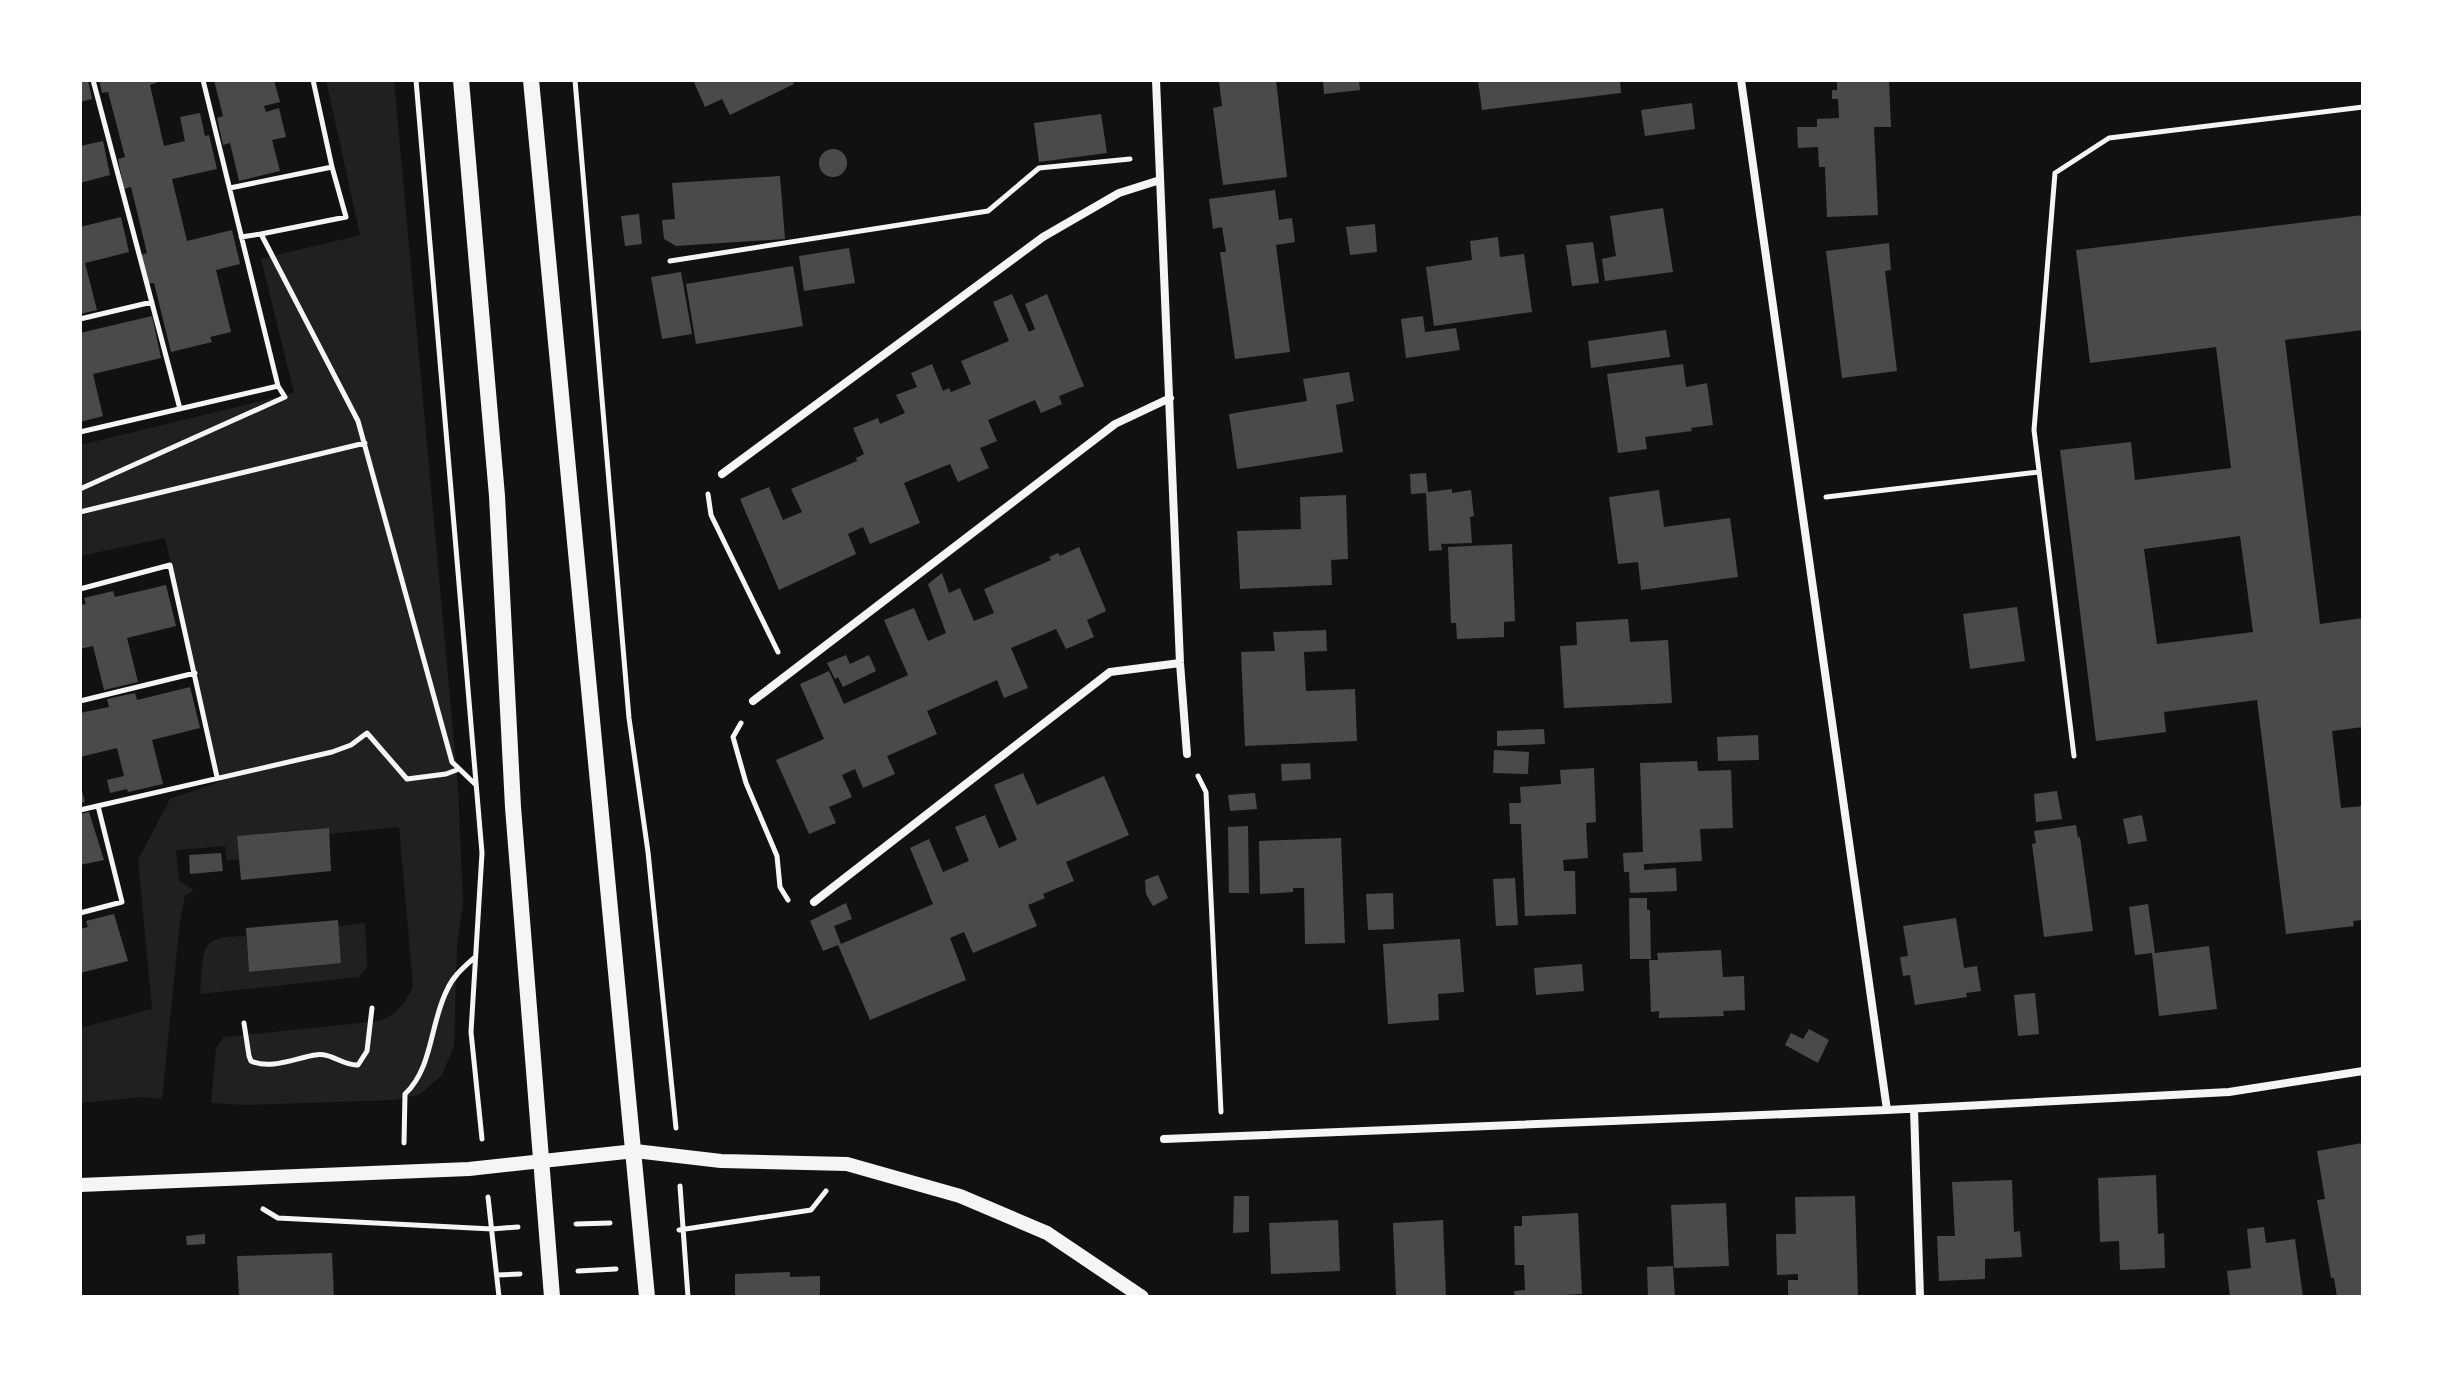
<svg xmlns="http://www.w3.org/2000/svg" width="2443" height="1377" font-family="'Work Sans',sans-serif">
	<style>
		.green { fill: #202020 }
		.building { fill: #4a4a4a; fill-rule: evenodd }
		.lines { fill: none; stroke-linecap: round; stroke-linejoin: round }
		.path { stroke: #f5f5f5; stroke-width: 5 }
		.minor { stroke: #f5f5f5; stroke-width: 8 }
		.tertiary { stroke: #f5f5f5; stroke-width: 14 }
		.secondary { stroke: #f5f5f5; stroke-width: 16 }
	</style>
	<rect width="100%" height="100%" fill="#111"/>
	<path class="green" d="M326,80h68l64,707 5,117 -6,42 -3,100 -12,29 -23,20 -27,5 -146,5 -35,-2 5,-55 8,-11 156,-16c18,-8 26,-18 33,-35l-14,-159 -70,7 -1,-6 -91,8 2,23 -12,2 -2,-15 -49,4 3,31 15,9 -9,6 -5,25 -18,178 -19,-2 -63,6v-75l72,-19 -14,-149 32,-61 51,-18 -56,-243 -85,18v-111l214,-52 -33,-134 99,-24z
		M365,923l2,44 -8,10 -159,17c5,-44 -5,-58 46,-58l3,36 92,-10 -3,-36z"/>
	<path class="building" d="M80,80h8l4,19 -12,3z
		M99,80h65l-14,5 14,61 21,-5 -5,-24 20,-4 5,23 4,-1 8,34 -45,10 15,62 45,-11 8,34 -24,6 15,62 -21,5 2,5 -41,10 -17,-69 -7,1 -6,-29 6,-2 -16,-66 -7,2 -6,-30 7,-2 -17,-65 -6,1z
		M214,80h60l6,22 -16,4 2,6 13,-4 7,29 -14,3 8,31 -41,10 -9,-38 -7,2 -6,-27 6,-2z
		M693,80h99l2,4 -64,31 -8,-16 -17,8z
		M1276,80l11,97 -64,8 -10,-77 9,-2 -3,-25z
		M1323,80h36l1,10 -36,4z
		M1478,80h142l1,13 -139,17z
		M1837,80h52l2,47h-17l4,88 -51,2 -2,-50h-6l-1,-20 -20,1 -1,-21h20v-8l22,-1 -1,-19h-6v-9h5z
		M1692,103l3,26 -50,7 -4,-26z
		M1101,114l6,39 -68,9 -5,-39z
		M103,141l7,34 -30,8v-37z
		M819 163a14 14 0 1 1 28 0a14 14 0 1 1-28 0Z
		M780,176l5,63 -109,7 -12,-7 -2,-19 13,-1 -3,-36z
		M1275,190l4,30 13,-2 3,24 -19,3 14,107 -55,7 -15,-107h6l-4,-25 -9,2 -4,-30z
		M1663,208l10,64 -68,9 -3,-22 14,-3 -6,-40z
		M639,214l3,30 -17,2 -4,-30z
		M2363,215v115l-78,10 35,284 43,-6v109l-31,4 9,77 22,-2v114l-10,1 1,5 -68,8 -29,-234 -93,12 2,20 -70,9 -36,-291 71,-8 4,38 96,-12 -15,-121 -126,16 -14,-113zM2240,536l13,96 -96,12 -13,-95z
		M121,217l8,35 -44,11 12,47 -17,4v-87z
		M1375,224l2,28 -27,3 -4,-28z
		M1498,237l2,20 24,-3 8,58 -98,14 -8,-59 46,-7 -2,-19z
		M1593,242l6,41 -27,3 -6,-41z
		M1889,243l2,27 -6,1 12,100 -55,7 -16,-127z
		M849,248l6,35 -51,8 -5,-35z
		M793,266l10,60 -107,18 -10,-60z
		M681,272l11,62 -30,5 -11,-62z
		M1012,294l17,38 6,-3 -10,-25 22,-10 37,92 -25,10 3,8 -21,9 -6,-13 -47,20 9,21 -17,7 9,20 -31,14 -8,-18 -46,19 16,40 -50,21 -7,-17 -15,7 8,20 -77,36 -39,-91 29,-12 14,33 19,-8 -11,-23 66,-28 -1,-3 8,-4 -11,-26 25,-10 2,6 25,-11 -9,-18 21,-8 -6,-14 21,-9 11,27 6,-3 2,4 20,-8 -10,-23 48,-20 -16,-39z
		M152,316l9,42 -68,16 10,42 -23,6v-89z
		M1423,316l2,16 31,-4 4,22 -54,8 -5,-39z
		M1666,330l4,27 -79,11 -3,-27z
		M1683,364l3,23 21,-4 6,42 -22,3 1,3 -47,6 2,12 -29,4 -11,-79z
		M1349,372l5,29 -18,4 7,47 -106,17 -8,-55 78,-13 -4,-22z
		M1426,473l2,19 24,-3v4l19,-3 3,26 -4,1 2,26 -31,1 1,6 -13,1 -3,-58 -15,1 -1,-20z
		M1659,490l5,37 66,-9 8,59 -97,13 -3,-28 -20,2 -9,-67z
		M1346,495l2,64 -17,1 1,25 -92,4 -3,-58 64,-2 -1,-32z
		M1512,544l3,77 -11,1v15l-47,2 -1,-16h-5l-3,-76z
		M1079,547l26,61 1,3 -19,9 7,17 -28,12 -10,-20 -45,19 17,40 -24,10 -7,-18 -70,31 10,23 -50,22 8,18 -32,14 -8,-19 -13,6 10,22 -23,10 7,16 -27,11 -33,-74 48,-21 -24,-55 29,-13 15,33 64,-29 -24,-55 30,-12 14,33 18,-8 -18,-49 14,-11 7,20 11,-5 14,33 20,-8 -10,-24 67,-29 -2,-3 9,-4 2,3z
		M166,585l10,41 -49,12 11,44 -34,8 -11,-44 -13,3v-44l6,-1 -2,-6 29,-7 2,6z
		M2017,607l8,54 -55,8 -7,-55z
		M1628,619l2,23 38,-2 4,63 -108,5 -4,-62 17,-1 -1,-23z
		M1326,630l1,21 -23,1 2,39 49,-2 2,52 -112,5 -4,-94 34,-1 -2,-19z
		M846,655l4,9 19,-9 7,16 -33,16 -5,-10 -3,2 -8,-16z
		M190,687l10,41 -48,12 11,44 -35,8 -1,-3 -17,4 -3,-13 17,-4 -7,-28 -37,9v-44l29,-6 -2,-8 28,-6 2,7z
		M1544,729l1,15 -48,2v-15z
		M1758,735l1,25 -41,1 -1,-24z
		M1494,750l35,2 -1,22 -35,-1z
		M1697,761l1,10 33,-1 2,58 -33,1 2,32 -58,3v6l32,-2 1,23 -47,2 -1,-21h-5l-1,-19 20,-1 -3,-89z
		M1310,763l1,16 -29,2 -1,-17z
		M1594,768l2,54 -10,1 2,35 -25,2 1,11h11l1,43 -51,2 -4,-92h-11l-1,-21h12l-1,-16 41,-3 -1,-14z
		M1023,773l14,32 67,-29 25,59 -63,27 8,19 -31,13 2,4 -17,7 9,21 -64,27 -9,-21 -14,6 16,42 -96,40 -32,-75 -15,6 -13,-30 36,-18 6,16 -18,7 7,18 92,-40 -23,-56 19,-9 14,33 26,-11 -14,-34 30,-12 14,33 18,-8 -23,-55z
		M80,784l5,18 -5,1z
		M2057,791l5,28 -26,3 -2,-28z
		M1255,793l2,16 -27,2 -2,-16z
		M89,812l15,48 -24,5v-51z
		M2142,815l5,26 -19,3 -5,-25z
		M2076,825l2,13 2,-1 13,94 -49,6 -12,-93 4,-1 -2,-12z
		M1248,826l1,67h-20l-1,-66z
		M329,828l2,43 -90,9 -4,-44z
		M1341,838l4,105 -40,1 -1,-56h-11v4l-33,2 -1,-53z
		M221,853l2,18 -33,3 -1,-19z
		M1158,875l10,23 -15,8 -7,-12 -1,-14z
		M1515,878l3,47 -22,1 -3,-47z
		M1393,893l1,36 -26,1 -2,-36z
		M1629,898h18v12h3l1,49h-21z
		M2148,904l7,49 54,-7 8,63 -58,7 -7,-63 -17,2 -6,-48z
		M114,914l14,47 -48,12v-44l8,-2 -2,-6z
		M1956,918l8,50 13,-2 4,25 -15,2 1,4 -52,8 -5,-30 -7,1 -3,-19 8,-1 -5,-30z
		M338,920l3,43 -92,9 -3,-44z
		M1460,939l4,53 -26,2 1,26 -51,4 -5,-80z
		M1721,950l2,27 21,-1 1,34 -22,1 1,5 -65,2v-7l-8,1 -2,-52h9l-1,-7z
		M1582,964l2,27 -48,4 -2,-27z
		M2035,993l4,41 -21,2 -4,-41z
		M1809,1029l20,11 -11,23 -33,-18 6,-12 12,6z
		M2362,1143l1,154h-26l-3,-19h-3l-14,-78 8,-1 -8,-48z
		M2156,1175l2,59 6,-1 1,35 -45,2 -1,-29 -19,1 -2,-64z
		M2012,1180l2,52 6,-1 2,26 -37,2v20l-46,2 -2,-45h18l-3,-54z
		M1234,1196h15v36l-16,1z
		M1855,1196l3,101h-70v-17h10v-6l-21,1 -1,-41h20l-1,-37z
		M1726,1203l3,63 -55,2 -3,-63z
		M1578,1213l4,81 -18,1v2h-49l-1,-6 11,-1 -1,-25h-9l-1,-39h8v-10z
		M1338,1220l2,51 -69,3 -2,-51z
		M1443,1220l3,77h-50l-3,-74z
		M2264,1227l2,16 29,-4 8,58h-73l-3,-26 24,-3 -4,-39z
		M205,1234v10l-18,1 -1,-9z
		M332,1253l2,44h-95l-2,-41z
		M1673,1266l2,31h-27l-1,-30z
		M790,1272v5l30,-1v21h-85v-23z"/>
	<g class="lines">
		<path class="path" d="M93,80l87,329
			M416,80l66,773 -11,179 11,107
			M575,80l54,638 19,134 28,276
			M230,188l102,-21 -19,-87
			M261,234l85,-17 -14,-50
			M241,237l20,-3 97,187 94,341 23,22
			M670,261l318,-50 51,-43 91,-9
			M80,319l72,-17
			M80,432l198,-46 -75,-306
			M80,489l205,-92 -7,-11
			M708,494l3,21 67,137
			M1826,497l213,-25
			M80,512l285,-69
			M80,589l90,-24 47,212
			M80,701l115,-28
			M741,723l-8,14 13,46 31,73 3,31 8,13
			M2074,756l-40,-326 21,-257 54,-35 254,-31
			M1198,776l8,16 15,320
			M80,810l252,-58 19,-7 16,-12 40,46 39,-5 13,-5
			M80,913l42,-11 -24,-96
			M244,1023l5,33 2,5c19,9 45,-3 64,-6 17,-3 27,11 43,10l9,-14 5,-43
			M404,1143l1,-49c28,-26 25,-71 42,-104 6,-14 17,-23 28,-33
			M680,1186l8,111
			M488,1197l11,100
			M263,1209l15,9 214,11 26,-2
			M576,1224l34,-1
			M679,1230l132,-20 15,-19
			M578,1271l38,-2
			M497,1275l23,-1"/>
		<path class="minor" d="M1156,80l24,583 7,91
			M1741,80l146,1030
			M722,474l321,-237 76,-44 41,-13
			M753,701l362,-277 55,-26
			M814,902l296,-230 70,-9
			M1914,1109l6,188
			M1164,1139l723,-29 342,-18 134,-21"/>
		<path class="tertiary" d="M80,1185l389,-16 166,-18 86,10 126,3 113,32 87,37 95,64"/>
		<path class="secondary" d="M461,80l36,416 16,311 39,490
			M531,80l116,1217"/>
	</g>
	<rect width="2443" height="1377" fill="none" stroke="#ffffff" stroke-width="164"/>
</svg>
